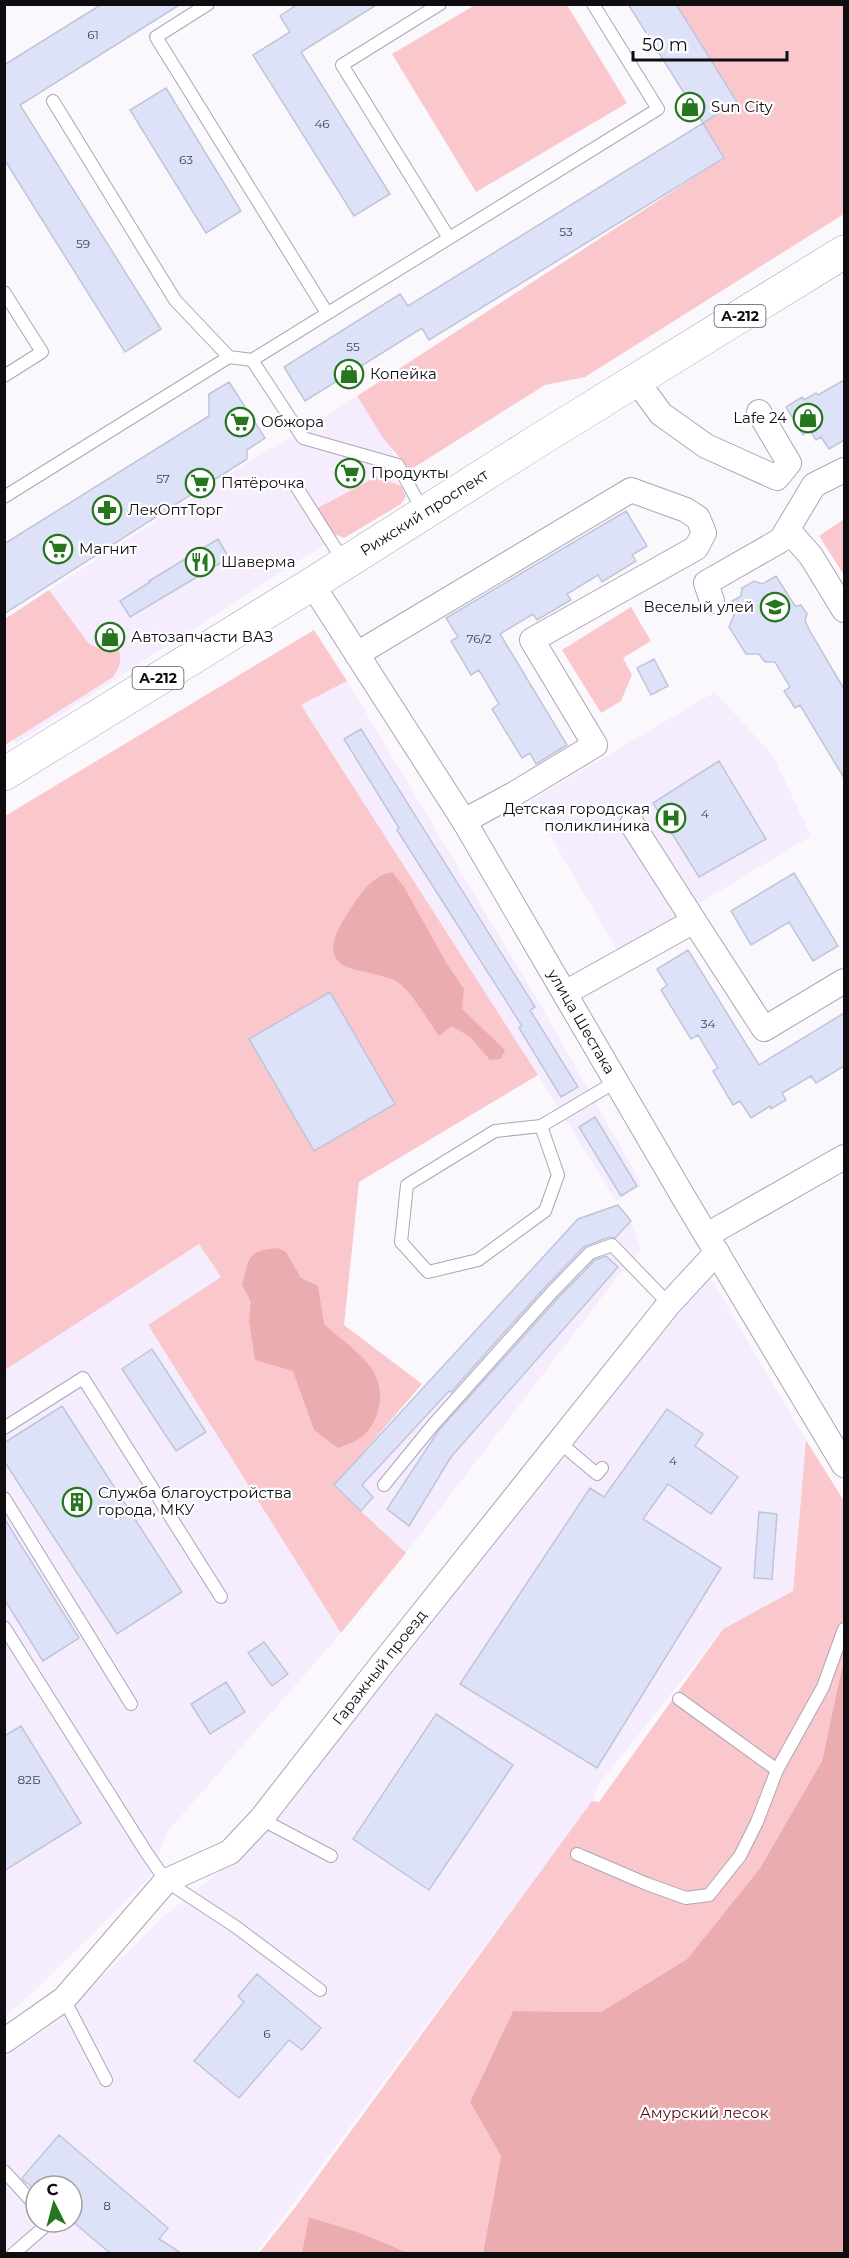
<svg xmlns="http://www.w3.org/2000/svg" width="849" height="2258" font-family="Montserrat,sans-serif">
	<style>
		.built { fill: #f5edfd; fill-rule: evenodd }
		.green { fill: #fac8cc }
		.forest { fill: #ebacb0 }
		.building { fill: #dde2f8; stroke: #bfc5d9; stroke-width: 1.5 }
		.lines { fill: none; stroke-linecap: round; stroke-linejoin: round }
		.lane-casing { stroke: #aea4b7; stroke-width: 14 }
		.street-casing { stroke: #aea4b7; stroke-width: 26 }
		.highway-casing { stroke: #aea4b7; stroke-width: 34 }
		.lane { stroke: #fff; stroke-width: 12 }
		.street { stroke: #fff; stroke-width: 24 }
		.highway { stroke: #fff; stroke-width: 33 }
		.labels { text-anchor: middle; stroke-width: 4.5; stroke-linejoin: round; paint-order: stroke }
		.number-label { font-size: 12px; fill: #42424c }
		.shield { fill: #fff; stroke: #575559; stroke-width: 1.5 }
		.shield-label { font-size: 14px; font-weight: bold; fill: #0f0c12 }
		.poi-label { font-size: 15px; fill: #0f0c12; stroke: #fff; text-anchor: start }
		.street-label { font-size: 15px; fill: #0f0c12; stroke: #fff }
		.park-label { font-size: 15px; fill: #52071a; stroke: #fff }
	</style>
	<rect width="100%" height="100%" fill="#faf8fc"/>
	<path class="built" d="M357,396l58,90 -400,258 -10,-16v-109l203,-132z
		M347,681l193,323 102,181 -26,16 -78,-126 -237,-370z
		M715,692l58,64 38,80 -193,116 -88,-151z
		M618,1205l13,16 10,29 -22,25 -213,278 -72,-68 244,-266z
		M199,1243l22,34 -73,48 193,308 -173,198 -18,46 -121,119 -24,20v-646z
		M710,1277l96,163 -13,151 -70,38 -125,156 -6,16 -43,59 -293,393h-251l-1,-195 51,-35 110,-108 73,-58 43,-48 115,-141 237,-305zM36,2186h36v36h-36z"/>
	<path class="green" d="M475,5h92l60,98 -151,89 -84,-138z
		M676,5h168v209l-259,163 -40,8 -135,85 -27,-32 -26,-42 367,-238 -21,-35 34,-21z
		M376,477l25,9 5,11 -5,7 -57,34 -12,-5 -16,-24z
		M844,519v56l-25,-39z
		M49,590l40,54 14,6 13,-7c7,13 5,22 -3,34l-108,68v-126z
		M631,607l20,34 -28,17 9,17 -11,26 -20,12 -39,-63z
		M314,630l33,51 -46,24 237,370 -179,107 -15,143 78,59 -88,102 72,67 -65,80 -193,-308 73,-48 -22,-33 -194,126v-554z
		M806,1440l38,61v157l-22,103 -62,107 -73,91 -86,53 -88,-1 -43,91 31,54 -18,97h-76l-1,-2 -96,-34 -8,36 -44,1 36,-45 298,-408 7,1 124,-173 70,-38z"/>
	<path class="forest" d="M392,872l12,15 43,77 17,25 -2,20 43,41 -4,9 -11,1 -20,-23 -18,-11 -13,10c-11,-15 -28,-46 -43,-55 -6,-3 -15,-5 -22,-7 -10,-3 -23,-4 -31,-9 -22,-14 -1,-42 8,-57 11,-16 21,-32 41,-36z
		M278,1248l8,4 15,26 17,8 6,38c14,13 33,26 45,41 17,22 14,51 -6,71 -6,5 -17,9 -25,12l-24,-18 -21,-59 -38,-11 -6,-39 2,-19 -9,-18c8,-27 4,-33 36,-36z
		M844,1658v595h-361l18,-97 -31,-54 43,-91 88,1 86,-53 73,-91 62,-107z
		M309,2217l48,15 50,20v1h-105z"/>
	<path class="building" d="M102,4h79l-161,101 141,224 -36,23 -121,-193v-94z
		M298,4h80l-77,48 89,142 -36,22 -101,-161 37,-23 -10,-16z
		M628,4h48l61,98 -34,21z
		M166,88l75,123 -35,22 -76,-123z
		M703,123l21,35 -295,182 -7,-12 -117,73 -21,-34 116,-73 8,12z
		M844,380v60l-15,9 -8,-12 -5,3 -6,-10 -7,5 -17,-28 16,-10 2,3 12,-7 2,2z
		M229,382l36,56 -18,12v9l-243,155v-70l205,-128v-22z
		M626,511l21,35 -15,9 4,6 -34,21 -4,-7 -31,19 4,6 -34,20 -4,-6 -33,20 67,111 -31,19 -6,-11 -8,5 -30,-49 7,-5 -20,-34 -8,5 -20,-34 7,-4 -12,-19z
		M218,539l11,19 -99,59 -10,-16 30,-19 -1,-1z
		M776,576l19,30 6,-1 6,9 -2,7 6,12 33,56v89l-44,-73 -5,3 -11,-17 6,-4 -15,-25h-10l-6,-8h-13l-17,-27 5,-12 -5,-12 12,-7 1,-8 12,-7 8,3z
		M654,659l14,27 -17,9 -14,-27z
		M361,729l174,278 -5,3 48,77 -17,10 -42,-69 3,-2 -125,-196 2,-2 -55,-89z
		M719,761l47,78 -67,38 -46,-74z
		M794,873l44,73 -25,15 -24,-39 -38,23 -20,-34z
		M688,950l71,115 85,-52v53l-28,17 -5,-7 -29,17 4,7 -15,9 -1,-3 -19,12 -11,-17 -7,4 -20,-34 5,-3 -20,-33 -7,4 -30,-49 6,-5 -10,-16z
		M330,992l65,112 -81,47 -65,-112z
		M595,1117l42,69 -16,10 -42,-69z
		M618,1205l13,16 -16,17 -6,-1 -25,10 -37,38 -96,107 -2,-1 -87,94 11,12 -12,14 -27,-26 244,-266z
		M606,1256l12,11 -167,190 -42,69 -22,-17 52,-79 120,-133 36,-37z
		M152,1349l54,83 -30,19 -54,-82z
		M62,1406l120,186 -65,42 -113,-173v-18z
		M667,1409l36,25 -8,12 43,31 -27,37 -43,-30 -25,35 78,49 -124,200 -137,-84 130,-196 14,9z
		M759,1512l18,2 -5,65 -18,-1z
		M4,1518l75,120 -36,23 -39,-62z
		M264,1642l24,32 -16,12 -24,-33z
		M226,1682l19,30 -35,22 -19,-30z
		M436,1714l77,51 -84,125 -76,-51z
		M21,1726l60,97 -77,48v-135z
		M257,1974l64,54 -19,22 -13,-10 -50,58 -45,-37 50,-59 -6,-6z
		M59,2135l109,93 -9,11 22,14h-71l-38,-32v-35h-41l-8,-6 -1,-2z"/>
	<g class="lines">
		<g class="lane-casing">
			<path id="lane" d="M208,4l-52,33 171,276
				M440,4l-98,61 107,173
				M53,101l122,199 54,57
				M4,292l38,60 -38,24
				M252,360l406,-251 -65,-105
				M296,486l48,76
				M4,497l225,-140 23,3 51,78 95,27 25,46
				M541,1126l17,49 -13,36 -67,49 -50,12 -27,-30 6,-57 88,-54 46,-5 76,-45
				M4,1428l79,-50 138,219
				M560,1443l37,31 5,-6
				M384,1485l49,-60 120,-134 37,-38 22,-8 57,59
				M4,1498l127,206
				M4,1627l142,225 20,29 70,46 84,63
				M679,1699l98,71 46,-83 21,-58
				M261,1819l70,37
				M577,1854l70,30 39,14 23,-3 31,-39 17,-34 20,-52
				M64,1999l42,81
				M4,2171l32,35
				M13,2254l37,-32"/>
		</g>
		<g class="street-casing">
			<g id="street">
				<path d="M636,380l25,34 45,32 71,32 12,-15 -30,-51"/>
				<path d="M788,530l23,26 33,54"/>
				<path id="s1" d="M312,584l152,237 220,377 160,267"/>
				<path d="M712,601l-6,-18 75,-43 33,-55 30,-15"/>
				<path d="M357,654l274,-164 55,20 12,8 6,15 -8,15 -164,92 63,105 -81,49 -50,27"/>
				<path d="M632,824l62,97"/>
				<path d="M565,993l129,-72 70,108 80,-48"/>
				<path d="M707,1235l137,-78"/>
				<path id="s2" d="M4,2041l60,-42 102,-118 64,-29 31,-33 121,-155 287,-360 48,-52"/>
			</g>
		</g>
		<g class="highway-casing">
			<g id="highway">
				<path id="s3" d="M4,774l308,-190 227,-144 305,-188"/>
			</g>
		</g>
		<use href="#lane" class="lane"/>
		<use href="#street" class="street"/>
		<use href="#highway" class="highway"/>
	</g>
	<defs>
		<g id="shop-ring" transform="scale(1.5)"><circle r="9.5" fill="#fff" stroke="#26761f" stroke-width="1.5"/><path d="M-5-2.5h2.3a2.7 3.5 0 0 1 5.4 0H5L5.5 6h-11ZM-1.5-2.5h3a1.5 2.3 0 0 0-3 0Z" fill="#26761f"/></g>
		<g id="supermarket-ring" transform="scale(1.5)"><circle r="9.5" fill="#fff" stroke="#26761f" stroke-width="1.5"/><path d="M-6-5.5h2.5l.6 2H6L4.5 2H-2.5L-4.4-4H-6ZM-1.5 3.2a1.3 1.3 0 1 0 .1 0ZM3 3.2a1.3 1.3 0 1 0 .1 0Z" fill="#26761f"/></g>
		<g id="pharmacy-ring" transform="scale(1.5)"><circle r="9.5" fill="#fff" stroke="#26761f" stroke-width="1.5"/><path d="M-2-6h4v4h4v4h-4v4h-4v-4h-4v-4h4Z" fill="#26761f"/></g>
		<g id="restaurant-ring" transform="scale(1.5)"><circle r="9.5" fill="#fff" stroke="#26761f" stroke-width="1.5"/><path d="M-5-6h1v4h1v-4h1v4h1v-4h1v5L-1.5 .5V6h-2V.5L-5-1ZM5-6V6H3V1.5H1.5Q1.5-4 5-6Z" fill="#26761f"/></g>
		<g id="school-ring" transform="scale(1.5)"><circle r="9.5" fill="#fff" stroke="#26761f" stroke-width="1.5"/><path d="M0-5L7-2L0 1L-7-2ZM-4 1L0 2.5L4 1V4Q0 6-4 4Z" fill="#26761f"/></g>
		<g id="hospital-ring" transform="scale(1.5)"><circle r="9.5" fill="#fff" stroke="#26761f" stroke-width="1.5"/><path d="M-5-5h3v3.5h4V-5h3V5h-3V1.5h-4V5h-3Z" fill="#26761f"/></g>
		<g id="building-ring" transform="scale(1.5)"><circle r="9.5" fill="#fff" stroke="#26761f" stroke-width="1.5"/><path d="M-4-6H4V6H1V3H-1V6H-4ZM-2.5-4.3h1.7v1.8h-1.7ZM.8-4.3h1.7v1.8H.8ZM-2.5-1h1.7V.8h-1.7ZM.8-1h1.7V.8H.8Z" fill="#26761f"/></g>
	</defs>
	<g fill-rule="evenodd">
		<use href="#shop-ring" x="690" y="107"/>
		<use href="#shop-ring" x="349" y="374"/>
		<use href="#shop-ring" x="808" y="418"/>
		<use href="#supermarket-ring" x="240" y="422"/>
		<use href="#supermarket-ring" x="350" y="473"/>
		<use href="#supermarket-ring" x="200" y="483"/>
		<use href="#pharmacy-ring" x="107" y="510"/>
		<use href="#supermarket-ring" x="58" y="549"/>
		<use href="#restaurant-ring" x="200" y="562"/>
		<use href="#school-ring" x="775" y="607"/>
		<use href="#shop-ring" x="110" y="637"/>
		<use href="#hospital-ring" x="671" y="818"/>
		<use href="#building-ring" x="77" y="1502"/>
	</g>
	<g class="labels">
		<g class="number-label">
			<text x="93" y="39">61</text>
			<text x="322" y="128">46</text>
			<text x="186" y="164">63</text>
			<text x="566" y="236">53</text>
			<text x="83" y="248">59</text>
			<text x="353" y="351">55</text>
			<text x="163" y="483">57</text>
			<text x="479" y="643">76/2</text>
			<text x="705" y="818">4</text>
			<text x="708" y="1028">34</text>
			<text x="673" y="1465">4</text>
			<text x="29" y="1784">82Б</text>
			<text x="267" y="2038">6</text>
			<text x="107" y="2210">8</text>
		</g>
		<g class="shield">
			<rect x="714.5" y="305" width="51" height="22" rx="4.5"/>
			<rect x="132.5" y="667" width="51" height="22" rx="4.5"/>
		</g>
		<g class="shield-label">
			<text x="740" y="321">А-212</text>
			<text x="158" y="683">А-212</text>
		</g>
		<g class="poi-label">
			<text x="711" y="112">Sun City</text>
			<text x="370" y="379">Копейка</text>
			<text x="787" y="423" text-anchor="end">Lafe 24</text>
			<text x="261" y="427">Обжора</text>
			<text x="371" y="478">Продукты</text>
			<text x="221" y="488">Пятёрочка</text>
			<text x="128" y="515">ЛекОптТорг</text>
			<text x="79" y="554">Магнит</text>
			<text x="221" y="567">Шаверма</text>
			<text x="754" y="612" text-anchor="end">Веселый улей</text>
			<text x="131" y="642">Автозапчасти ВАЗ</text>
			<text x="650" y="814" text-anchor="end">Детская городская<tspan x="650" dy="17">поликлиника</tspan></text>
			<text x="98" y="1498">Служба благоустройства<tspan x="98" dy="17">города, МКУ</tspan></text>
		</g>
		<g class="street-label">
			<text dy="5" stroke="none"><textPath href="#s3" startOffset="495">Рижский проспект</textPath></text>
			<text dy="5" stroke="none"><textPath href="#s1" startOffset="514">улица Шестака</textPath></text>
			<text dy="5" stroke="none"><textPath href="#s2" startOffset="537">Гаражный проезд</textPath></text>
		</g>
		<g class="park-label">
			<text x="704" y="2118">Амурский лесок</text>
		</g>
	</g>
	<rect width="849" height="2258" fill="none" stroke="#0f0c12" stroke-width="12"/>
	<g transform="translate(54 2204) rotate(354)"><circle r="28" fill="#ffffff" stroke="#9f9ea0" stroke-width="1.5"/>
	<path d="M0-4.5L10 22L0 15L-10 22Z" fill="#26761f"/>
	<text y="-9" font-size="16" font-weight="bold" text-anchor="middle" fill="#0f0c12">С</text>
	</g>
	<path d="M633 51v9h154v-9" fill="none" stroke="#0f0c12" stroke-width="3"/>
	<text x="642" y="51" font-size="18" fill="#0f0c12" stroke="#ffffff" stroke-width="4.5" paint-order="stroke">50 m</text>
</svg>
